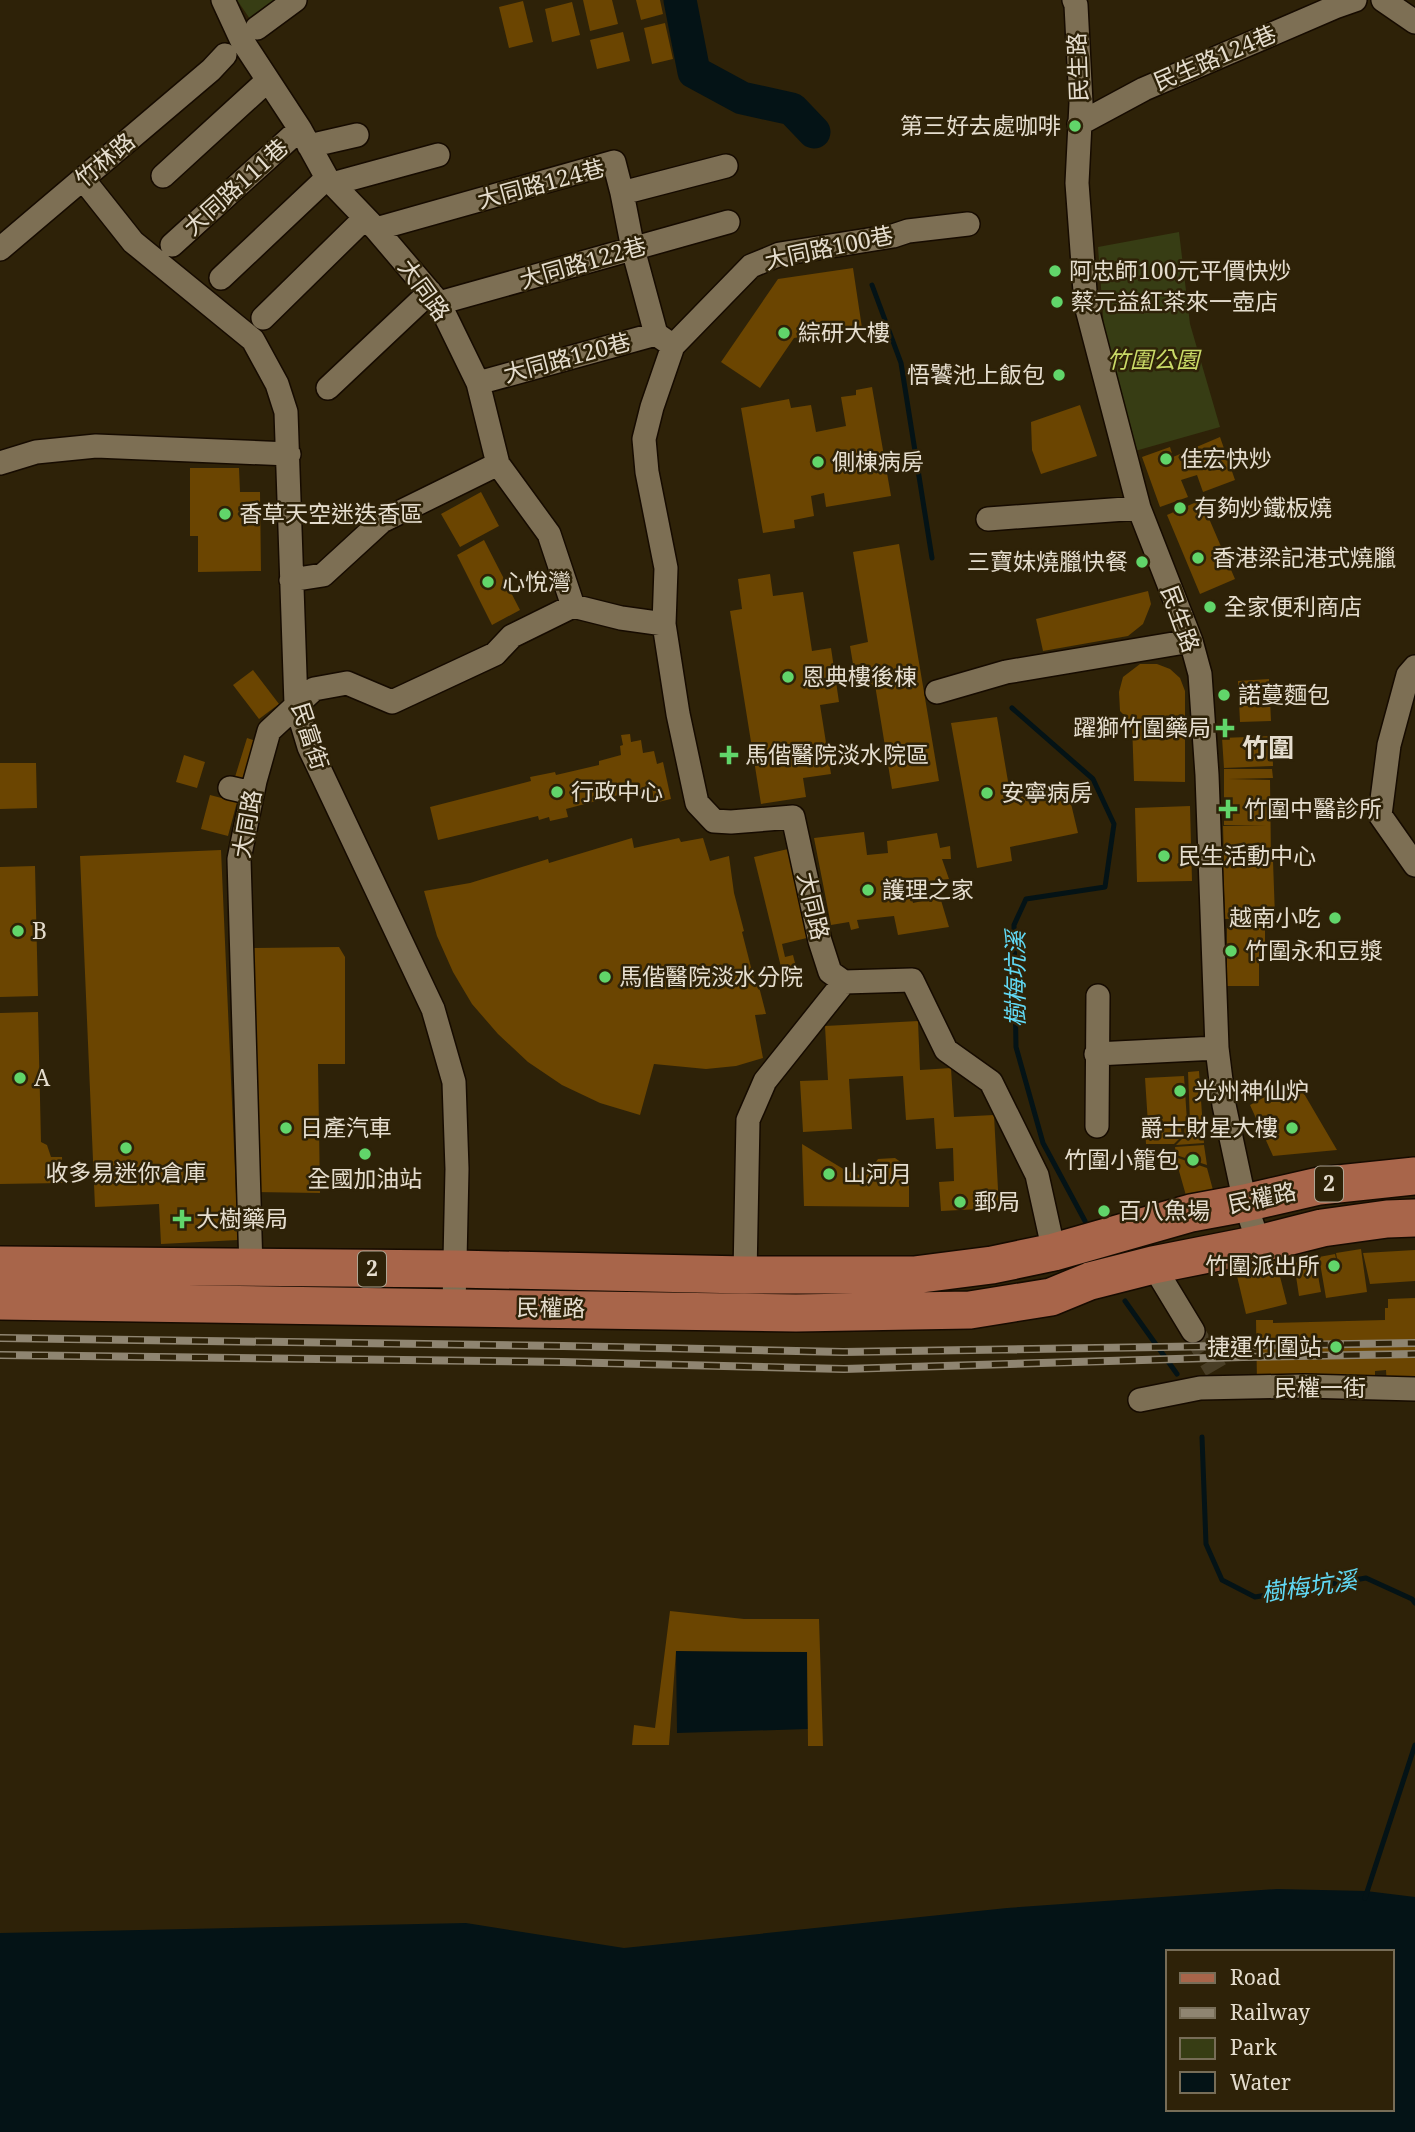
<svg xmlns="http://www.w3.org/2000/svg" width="1415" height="2132" font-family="'Noto Serif','Noto Sans TC',serif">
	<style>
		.green { fill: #373d14 }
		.water { fill: #041316; fill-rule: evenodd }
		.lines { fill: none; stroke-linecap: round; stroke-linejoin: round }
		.stream { stroke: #041316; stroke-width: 5 }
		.river { stroke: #041316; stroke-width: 33 }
		.building { fill: #6b4501 }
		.street-tunnel { stroke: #493e26; stroke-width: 23; stroke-dasharray: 23 11; stroke-linecap: butt }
		.street-casing { stroke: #160b00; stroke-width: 26 }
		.primary-casing { stroke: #160b00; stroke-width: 40 }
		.street { stroke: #7d6f54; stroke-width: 23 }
		.primary { stroke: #a8654a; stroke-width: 37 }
		.rail-casing { stroke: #8f8571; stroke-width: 8 }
		.rail { stroke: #2e2208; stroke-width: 5; stroke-dasharray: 16; stroke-linecap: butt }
		.poi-dot { fill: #61d56a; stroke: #2e2208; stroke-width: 2.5 }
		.labels { text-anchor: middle; stroke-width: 5; stroke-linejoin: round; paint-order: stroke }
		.shield { fill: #2e2208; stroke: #aea593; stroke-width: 2 }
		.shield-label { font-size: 21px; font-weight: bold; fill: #e5ddce }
		.street-label { font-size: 23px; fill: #e5ddce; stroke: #2e2208 }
		.poi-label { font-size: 23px; fill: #e5ddce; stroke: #2e2208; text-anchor: start }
		.park-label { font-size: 23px; font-style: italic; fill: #c9da67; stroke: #2e2208 }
		.water-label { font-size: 24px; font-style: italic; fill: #61d9f5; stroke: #2e2208 }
		.quarter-label { font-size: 26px; font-weight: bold; fill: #e5ddce; stroke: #2e2208 }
	</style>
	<rect width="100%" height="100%" fill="#2e2208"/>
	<path class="green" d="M237,0h41l-28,19z
		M1179,232l11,92 30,103 -85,24 -29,-95 -8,-109z"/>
	<path class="water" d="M676,1651l131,1 1,77 -131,4z
		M1277,1889l89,2 49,6v235h-1415v-199l466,-10 158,25 383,-40zM1168,1952h224v157h-224z"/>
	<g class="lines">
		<path class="stream" d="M872,285l29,78 31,195
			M1012,708l81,71 21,45 -9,63 -79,12 -12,26 2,122 27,96 42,78
			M1125,1301l52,73
			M1202,1437l4,107 16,36 33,17 111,-19 46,21 3,4
			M1365,1898l50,-153"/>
		<path class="river" d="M680,0l14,72 48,26 50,11 22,23"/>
	</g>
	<path class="building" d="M583,0h29l6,24 -28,7z
		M636,0h24l3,14 -22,6z
		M523,1l10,41 -24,6 -10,-41z
		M572,2l8,33 -28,7 -7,-33z
		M665,23l8,36 -21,5 -8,-36z
		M623,32l7,29 -33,8 -7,-29z
		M853,268l9,60 -68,10 -34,50 -39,-26 57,-83z
		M872,387l19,109 -65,11 -2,-14 -13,3 3,20 -20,4 1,8 -32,5 -22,-125 48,-9 2,9 20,-3 5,27 30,-6 -5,-29 15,-2v-5z
		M1080,405l17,51 -56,18 -9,-24 -1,-28z
		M1220,437l15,43 -32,12 -6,-17 -16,5 7,17 -28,10 -18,-50 28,-10 3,10z
		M190,468h49l1,24h20l1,79 -63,1v-36h-8z
		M481,492l18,34 -39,21 -19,-33z
		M1201,500l34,79 -35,15 -33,-79z
		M484,540l36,70 -28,15 -35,-70z
		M899,544l40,237 -47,8 -17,-104 -18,3 -7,-42 18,-4 -15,-90z
		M770,574l3,22 30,-4 9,59 19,-3 8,54 -19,3 11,69 -28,4 3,19 -45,7 -31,-193 12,-2 -4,-30z
		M1148,591l3,13 -8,20 -15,12 -85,15 -7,-32z
		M1140,664h17l13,5 10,9 5,13v91l-51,-1 -2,-58 -12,-12 -1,-19 4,-15z
		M253,670l26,34 -20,15 -26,-34z
		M1269,679l2,42 -31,1 -2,-41z
		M997,717l14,82 56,-12 11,46 -68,14 2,14 -35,7 -26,-145z
		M630,734l1,8 10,-2 2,13 11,-2 3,13 6,-2 8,37 -17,4 -2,-17 -86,23 2,8 -18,4 -1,-4 -10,3 -1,-4 -100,24 -8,-33 101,-26 -1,-4 25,-5 1,3 43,-10v-4l22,-6 -1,-9 3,-1 -2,-10z
		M1272,736l1,30 -49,2 -2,-30z
		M247,738l12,4 -13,39 -11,-4z
		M184,755l21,7 -8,26 -21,-6z
		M0,763h36l1,45 -37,1z
		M1224,769h48l1,9 -44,1 41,1 1,80 -47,1 -1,-35 43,-1h-42z
		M210,795l27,7 -9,34 -27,-7z
		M1190,806l2,75 -55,1 -2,-74z
		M864,832l3,23 21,-2 -1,-12 50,-8 3,15 10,-2 1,13h-9l7,20 -40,4 4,20 27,-6 9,30 -51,8 -4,-19 -37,4 2,8 -8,2 -2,-8 -18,3 -17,-87z
		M632,838l2,10 45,-10 2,4 22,-4 7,23 19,-5 5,37 10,38 -2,1 13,51h3l8,31 -11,1 8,43 -27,8 -30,3 -52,-5 -14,51 -40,-12 -38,-18 -34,-23 -30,-28 -26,-30 -19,-32 -16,-36 -13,-45 46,-8 78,-24 1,4z
		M788,849l23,88 -29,7 3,13 8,-2 3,12 -14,4 -28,-114z
		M221,850l17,390 -77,4 -2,-40 -64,3 -15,-351z
		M1273,861l2,56 -50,2 -2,-56z
		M35,866l3,130 -38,1v-130z
		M1227,928h38v16h-6v42h-32z
		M339,947l6,10v107h-27l2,129 -66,-1 -5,-244z
		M38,1012l3,130 6,3 4,12h11l1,26 -63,1v-171z
		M918,1021l2,49 31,-2 3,49 40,-2 5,93 -58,3 -2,-29 15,-1 -1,-33 -17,1 -2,-31 -28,2 -3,-44 -54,3 3,50 -49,3 -3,-51 28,-1 -3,-54z
		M1199,1071l5,72 -28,2 8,-8 1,-13 5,-2 -2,-50z
		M1184,1076l3,45 -7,1 2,14 -8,8h-28l-1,-19 3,-1 -3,-46z
		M1296,1080l41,70 -64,6 -23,-51z
		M802,1144l43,26 20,7 13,-18 17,-1 14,10v39l-105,-1z
		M1204,1145l3,20 -31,-10 -1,-8z
		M1175,1157l32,11 6,22 -26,9z
		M1361,1249l6,43 -41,6 -7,-41 16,-3 5,21 -4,-22z
		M1415,1250v31l-45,3 -7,-31z
		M1315,1259l6,33 -22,4 -5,-33z
		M1276,1261l11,43 -41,10 -10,-42z
		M1415,1298v88l-28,1 -1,-17 -11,1v7l-118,5 -1,-63h17v3l112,-3v-12h3v-9z
		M670,1611l74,8h75l4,127h-15l-1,-94 -131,-1 -7,94h-37l2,-20 21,3z"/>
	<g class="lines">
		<path class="street-tunnel" d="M1193,1331l23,39"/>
		<g class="street-casing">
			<path id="street" d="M223,0l18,39 59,90 27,49 49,51 63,74 39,80 20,81 51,70 24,72
				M1074,0l2,5 5,98 -4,80 9,122 53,203 52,133 9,33 7,101 10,273 7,57 21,98 14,41
				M1383,0l32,22
				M257,28l38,-28
				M1079,124l65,-35 191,-82 20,-7
				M309,146l48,-11
				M163,176l105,-96
				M83,179l50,63 120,98 24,44 9,28 10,292 13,43 124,262 21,73 3,87 -3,137
				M332,184l106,-29
				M622,193l11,56 23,85 13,9
				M968,224l-60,7 -15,5 -113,18 -29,12 -78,80 -21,61 -8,32 3,33 19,96 -2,56 14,90 19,89 17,18 17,1 62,-5 27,124 10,31 14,10 68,-2 34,70 45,32 46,93 17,77
				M376,229l238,-67 8,31 104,-27
				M172,245l128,-116
				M0,249l211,-179 14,-15
				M221,278l106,-100
				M439,303l289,-81
				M263,318l102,-100
				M478,383l178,-49
				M328,388l102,-96
				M0,463l36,-11 60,-6 193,8
				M988,519l151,-11
				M291,580l32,-5 59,-54 116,-57
				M1415,667l-7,8 -19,70 -9,70 35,50
				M937,692l69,-20 185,-31
				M230,788l22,5
				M1096,1054l121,-6
				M1097,1126l1,-130
				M1153,1265l40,66
				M251,1269l-12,-410 16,-78 14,-50 45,-42 33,-6 45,19 103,-48 17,-18 61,-30 48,12 43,6
				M745,1275l3,-155 17,-39 79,-99
				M1140,1400l60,-12 104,-2 111,3"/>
		</g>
		<g class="primary-casing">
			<path id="primary" d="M0,1265l455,4 290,6h169l78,-10 62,-13 137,-39 54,-10 74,-17 96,-10
				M0,1301l796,12 174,-3 81,-13 39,-16 63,-16 106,-21 63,-16 65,-9 28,-1"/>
		</g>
		<use href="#street" class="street"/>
		<use href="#primary" class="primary"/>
		<g class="rail-casing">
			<path id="rail" d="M0,1338l563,8 280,6 572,-9
				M0,1355l562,7 282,7 399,-12 172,-3"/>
		</g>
		<use href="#rail" class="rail"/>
	</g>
	<g class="poi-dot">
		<circle cx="1075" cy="126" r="7"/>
		<circle cx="1055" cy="271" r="7"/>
		<circle cx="1057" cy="302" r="7"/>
		<circle cx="784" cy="333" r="7"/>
		<circle cx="1059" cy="375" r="7"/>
		<circle cx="1166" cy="459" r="7"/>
		<circle cx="818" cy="462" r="7"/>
		<circle cx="1180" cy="508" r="7"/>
		<circle cx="225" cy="514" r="7"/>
		<circle cx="1198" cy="558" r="7"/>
		<circle cx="1142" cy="562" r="7"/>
		<circle cx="488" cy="582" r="7"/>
		<circle cx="1210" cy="607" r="7"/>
		<circle cx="788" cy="677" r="7"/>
		<circle cx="1224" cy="695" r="7"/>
		<path d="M1221.5 717.5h7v7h7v7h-7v7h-7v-7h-7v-7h7z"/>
		<path d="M725.5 744.5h7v7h7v7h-7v7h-7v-7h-7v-7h7z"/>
		<circle cx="557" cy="792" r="7"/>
		<circle cx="987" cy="793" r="7"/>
		<path d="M1224.5 798.5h7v7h7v7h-7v7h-7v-7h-7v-7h7z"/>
		<circle cx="1164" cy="856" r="7"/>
		<circle cx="868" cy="890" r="7"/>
		<circle cx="1335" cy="918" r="7"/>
		<circle cx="18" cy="931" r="7"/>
		<circle cx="1231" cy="951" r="7"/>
		<circle cx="605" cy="977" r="7"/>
		<circle cx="20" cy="1078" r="7"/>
		<circle cx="1180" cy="1091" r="7"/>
		<circle cx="286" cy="1128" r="7"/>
		<circle cx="1292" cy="1128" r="7"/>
		<circle cx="126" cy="1148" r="7"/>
		<circle cx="365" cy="1154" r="7"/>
		<circle cx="1193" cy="1160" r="7"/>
		<circle cx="829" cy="1174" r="7"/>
		<circle cx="960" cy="1202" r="7"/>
		<circle cx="1104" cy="1211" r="7"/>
		<path d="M178.5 1208.5h7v7h7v7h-7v7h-7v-7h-7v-7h7z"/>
		<circle cx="1334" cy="1266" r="7"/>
		<circle cx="1336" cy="1347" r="7"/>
	</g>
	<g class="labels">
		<g class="shield">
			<rect x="1315" y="1166.5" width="28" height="35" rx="5"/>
			<rect x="358" y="1251.5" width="28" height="35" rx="5"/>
		</g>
		<g class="shield-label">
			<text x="1329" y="1191">2</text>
			<text x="372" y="1276">2</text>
		</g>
		<g class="street-label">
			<text transform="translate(1215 58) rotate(-23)" y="8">民生路124巷</text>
			<text transform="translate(1078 67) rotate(-92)" y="8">民生路</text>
			<text transform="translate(105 160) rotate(-40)" y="8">竹林路</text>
			<text transform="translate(541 184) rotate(-15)" y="8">大同路124巷</text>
			<text transform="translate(236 187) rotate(-42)" y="8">大同路111巷</text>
			<text transform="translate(829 248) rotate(-12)" y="8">大同路100巷</text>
			<text transform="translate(583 263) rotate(-16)" y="8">大同路122巷</text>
			<text transform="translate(424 290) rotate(54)" y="8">大同路</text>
			<text transform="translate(567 358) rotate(-15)" y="8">大同路120巷</text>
			<text transform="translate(1180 619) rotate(70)" y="8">民生路</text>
			<text transform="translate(310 736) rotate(72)" y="8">民富街</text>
			<text transform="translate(247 824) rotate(-80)" y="8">大同路</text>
			<text transform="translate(813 906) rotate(77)" y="8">大同路</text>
			<text transform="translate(1262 1198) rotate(-12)" y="8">民權路</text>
			<text transform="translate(551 1308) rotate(1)" y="8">民權路</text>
			<text x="1320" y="1396">民權一街</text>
		</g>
		<g class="poi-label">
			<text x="1061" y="134" text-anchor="end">第三好去處咖啡</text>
			<text x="1069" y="279">阿忠師100元平價快炒</text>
			<text x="1071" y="310">蔡元益紅茶來一壺店</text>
			<text x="798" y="341">綜研大樓</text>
			<text x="1045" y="383" text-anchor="end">悟饕池上飯包</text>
			<text x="1180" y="467">佳宏快炒</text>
			<text x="832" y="470">側棟病房</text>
			<text x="1194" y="516">有夠炒鐵板燒</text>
			<text x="239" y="522">香草天空迷迭香區</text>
			<text x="1212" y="566">香港梁記港式燒臘</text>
			<text x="1128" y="570" text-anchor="end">三寶妹燒臘快餐</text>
			<text x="502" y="590">心悅灣</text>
			<text x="1224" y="615">全家便利商店</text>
			<text x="802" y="685">恩典樓後棟</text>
			<text x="1238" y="703">諾蔓麵包</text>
			<text x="1211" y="736" text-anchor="end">躍獅竹圍藥局</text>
			<text x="745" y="763">馬偕醫院淡水院區</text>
			<text x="571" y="800">行政中心</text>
			<text x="1001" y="801">安寧病房</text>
			<text x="1244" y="817">竹圍中醫診所</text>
			<text x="1178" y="864">民生活動中心</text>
			<text x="882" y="898">護理之家</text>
			<text x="1321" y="926" text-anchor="end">越南小吃</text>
			<text x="32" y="939">B</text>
			<text x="1245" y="959">竹圍永和豆漿</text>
			<text x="619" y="985">馬偕醫院淡水分院</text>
			<text x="34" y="1086">A</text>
			<text x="1194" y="1099">光州神仙炉</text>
			<text x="300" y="1136">日產汽車</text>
			<text x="1278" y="1136" text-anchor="end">爵士財星大樓</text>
			<text x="1179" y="1168" text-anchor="end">竹圍小籠包</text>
			<text x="126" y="1181" text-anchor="middle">收多易迷你倉庫</text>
			<text x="843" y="1182">山河月</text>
			<text x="365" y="1187" text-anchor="middle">全國加油站</text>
			<text x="974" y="1210">郵局</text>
			<text x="1118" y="1219">百八魚場</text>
			<text x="196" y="1227">大樹藥局</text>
			<text x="1320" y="1274" text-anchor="end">竹圍派出所</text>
			<text x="1322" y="1355" text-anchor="end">捷運竹圍站</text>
		</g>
		<g class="park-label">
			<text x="1153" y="368">竹圍公園</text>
		</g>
		<g class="water-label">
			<text transform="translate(1016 979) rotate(-90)" y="8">樹梅坑溪</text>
			<text transform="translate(1309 1587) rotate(-8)" y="8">樹梅坑溪</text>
		</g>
		<g class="quarter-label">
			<text x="1268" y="757">竹圍</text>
		</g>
	</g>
	<rect x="1166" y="1950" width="228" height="161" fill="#2e2208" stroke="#776d57" stroke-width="2"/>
	<rect x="1180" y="1973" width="35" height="10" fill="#a8654a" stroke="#776d57" stroke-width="2"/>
	<text x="1230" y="1985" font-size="21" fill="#e5ddce">Road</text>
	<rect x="1180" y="2008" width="35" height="10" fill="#8f8571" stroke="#776d57" stroke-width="2"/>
	<text x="1230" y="2020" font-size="21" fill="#e5ddce">Railway</text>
	<rect x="1180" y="2038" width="35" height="21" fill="#373d14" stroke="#776d57" stroke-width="2"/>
	<text x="1230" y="2055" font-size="21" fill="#e5ddce">Park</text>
	<rect x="1180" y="2072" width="35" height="21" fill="#041316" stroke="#776d57" stroke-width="2"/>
	<text x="1230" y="2090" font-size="21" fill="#e5ddce">Water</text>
</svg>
